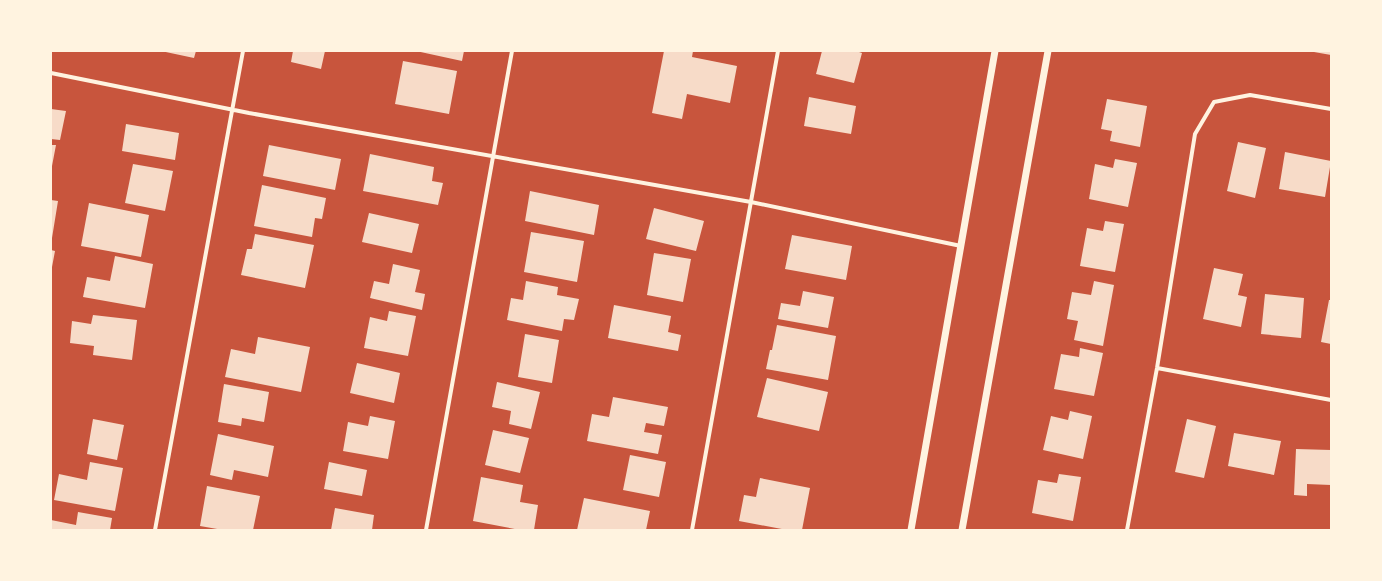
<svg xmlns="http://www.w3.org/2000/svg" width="1382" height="581" font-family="Roboto,sans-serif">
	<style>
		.building { fill: #f7dbc8 }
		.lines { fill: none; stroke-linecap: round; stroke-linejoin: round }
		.minor { stroke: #fff3e0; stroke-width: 4 }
		.tertiary { stroke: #fff3e0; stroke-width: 7 }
	</style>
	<rect width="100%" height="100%" fill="#c8553d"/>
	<path class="building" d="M161,51h35l-2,7z
		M293,51h32l-4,18 -30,-7z
		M416,51h48l-2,10z
		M664,51h29l-1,6 45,9 -7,37 -43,-9 -5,25 -30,-6z
		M822,51h34l6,2 -8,30 -38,-9z
		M1314,51h17v4l-17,-3z
		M403,61l54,10 -8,43 -54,-10z
		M809,97l47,9 -5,28 -47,-8z
		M1107,99l40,7 -7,41 -30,-6 2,-10 -11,-2z
		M51,109l15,2 -6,29 -9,-1z
		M126,124l53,9 -4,27 -53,-9z
		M1238,142l28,6 -11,50 -28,-7z
		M51,145h5l-4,21h-1z
		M269,145l72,14 -6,31 -72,-14z
		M1285,152l46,9 -6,36 -46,-8z
		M370,154l64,13 -2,14 11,2 -5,22 -75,-14z
		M1115,159l22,4 -9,44 -39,-8 6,-35 18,4z
		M133,164l40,7 -8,40 -40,-8z
		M262,185l64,13 -4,21 -7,-1 -3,19 -58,-11z
		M530,191l69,14 -5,30 -69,-14z
		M51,200l7,1 -6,37h-1z
		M89,203l60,12 -8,42 -60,-11z
		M654,208l50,13 -8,30 -50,-12z
		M369,213l50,11 -7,29 -50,-11z
		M1105,221l19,3 -9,48 -35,-6 7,-38 16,3z
		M531,232l53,9 -7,41 -53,-10z
		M255,234l59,11 -9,43 -64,-13 6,-26h5z
		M792,235l60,11 -6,34 -61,-11z
		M51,250l4,1 -3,16h-1z
		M654,253l37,6 -8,43 -36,-7z
		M115,256l38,8 -8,44 -62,-11 4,-20 23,4z
		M393,264l27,6 -5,22 10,2 -3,16 -52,-12 4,-17 15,3z
		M1214,268l29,6 -5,21 9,2 -6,30 -38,-8z
		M526,281l32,6 -1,8 22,4 -5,21 -10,-1 -2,12 -55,-11 4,-22 12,2z
		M1094,281l20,4 -11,61 -29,-6 4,-19 -11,-2 5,-27 19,3z
		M803,291l31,6 -6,31 -50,-9 3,-16 19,3z
		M1265,294l39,4 -3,40 -40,-4z
		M1329,300h2v44l-10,-2z
		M614,305l57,11 -3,16 13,3 -3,16 -70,-13z
		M389,311l27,5 -8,40 -44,-8 6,-31 17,4z
		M93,315l44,5 -5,40 -39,-5 1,-9 -24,-3 2,-22 19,3z
		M777,325l59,11 -8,44 -62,-11 4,-19h2z
		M525,334l34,6 -7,43 -34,-6z
		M258,337l52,10 -9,45 -76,-15 6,-28 24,5z
		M1080,348l23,5 -9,43 -40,-7 7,-35 18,3z
		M357,363l43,10 -6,30 -44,-10z
		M767,378l61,14 -9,39 -62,-14z
		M497,382l43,10 -9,37 -22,-5 2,-13 -19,-4z
		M224,384l45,8 -5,30 -22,-4 -1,8 -23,-4z
		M613,397l55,10 -4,19 -18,-3 -2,9 18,3 -4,19 -71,-13 5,-27 17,3z
		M1070,411l22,5 -9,43 -40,-9 8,-34 17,4z
		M370,416l25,5 -7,38 -45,-8 5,-29 20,4z
		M93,419l31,6 -7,35 -30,-6z
		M1187,419l29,7 -12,52 -29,-6z
		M493,430l36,8 -9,35 -35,-8z
		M1234,433l47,8 -7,34 -46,-9z
		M218,434l56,12 -6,31 -34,-7 -2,10 -22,-5z
		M1296,449l35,1v35l-24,-1v12l-13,-1z
		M630,455l36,7 -7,35 -36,-7z
		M90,462l33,6 -8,43 -61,-11 5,-26 28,6z
		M329,462l38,8 -5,26 -38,-7z
		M1059,474l22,3 -8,44 -41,-8 6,-33 19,3z
		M481,477l42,8 -3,17 18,3 -4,25h-14l-47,-9z
		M760,478l50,10 -8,42h-15l-48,-9 5,-26 12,2z
		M207,486l53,10 -7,34h-30l-23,-4z
		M584,498l66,13 -4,19h-69z
		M335,508l39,7 -2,15h-41z
		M78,512l34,6 -2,12h-59v-10l25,5z"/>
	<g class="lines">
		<path class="minor" d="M51,73l198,40 502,89 210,44
			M1157,368l174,32
			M155,530l88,-479
			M426,530l86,-479
			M692,530l86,-479
			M1127,530l30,-162 38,-234 19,-32 36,-7 81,14"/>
		<path class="tertiary" d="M911,530l84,-479
			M962,530l86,-479"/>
	</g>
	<rect width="1382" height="581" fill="none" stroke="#fff3e0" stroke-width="104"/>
</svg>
